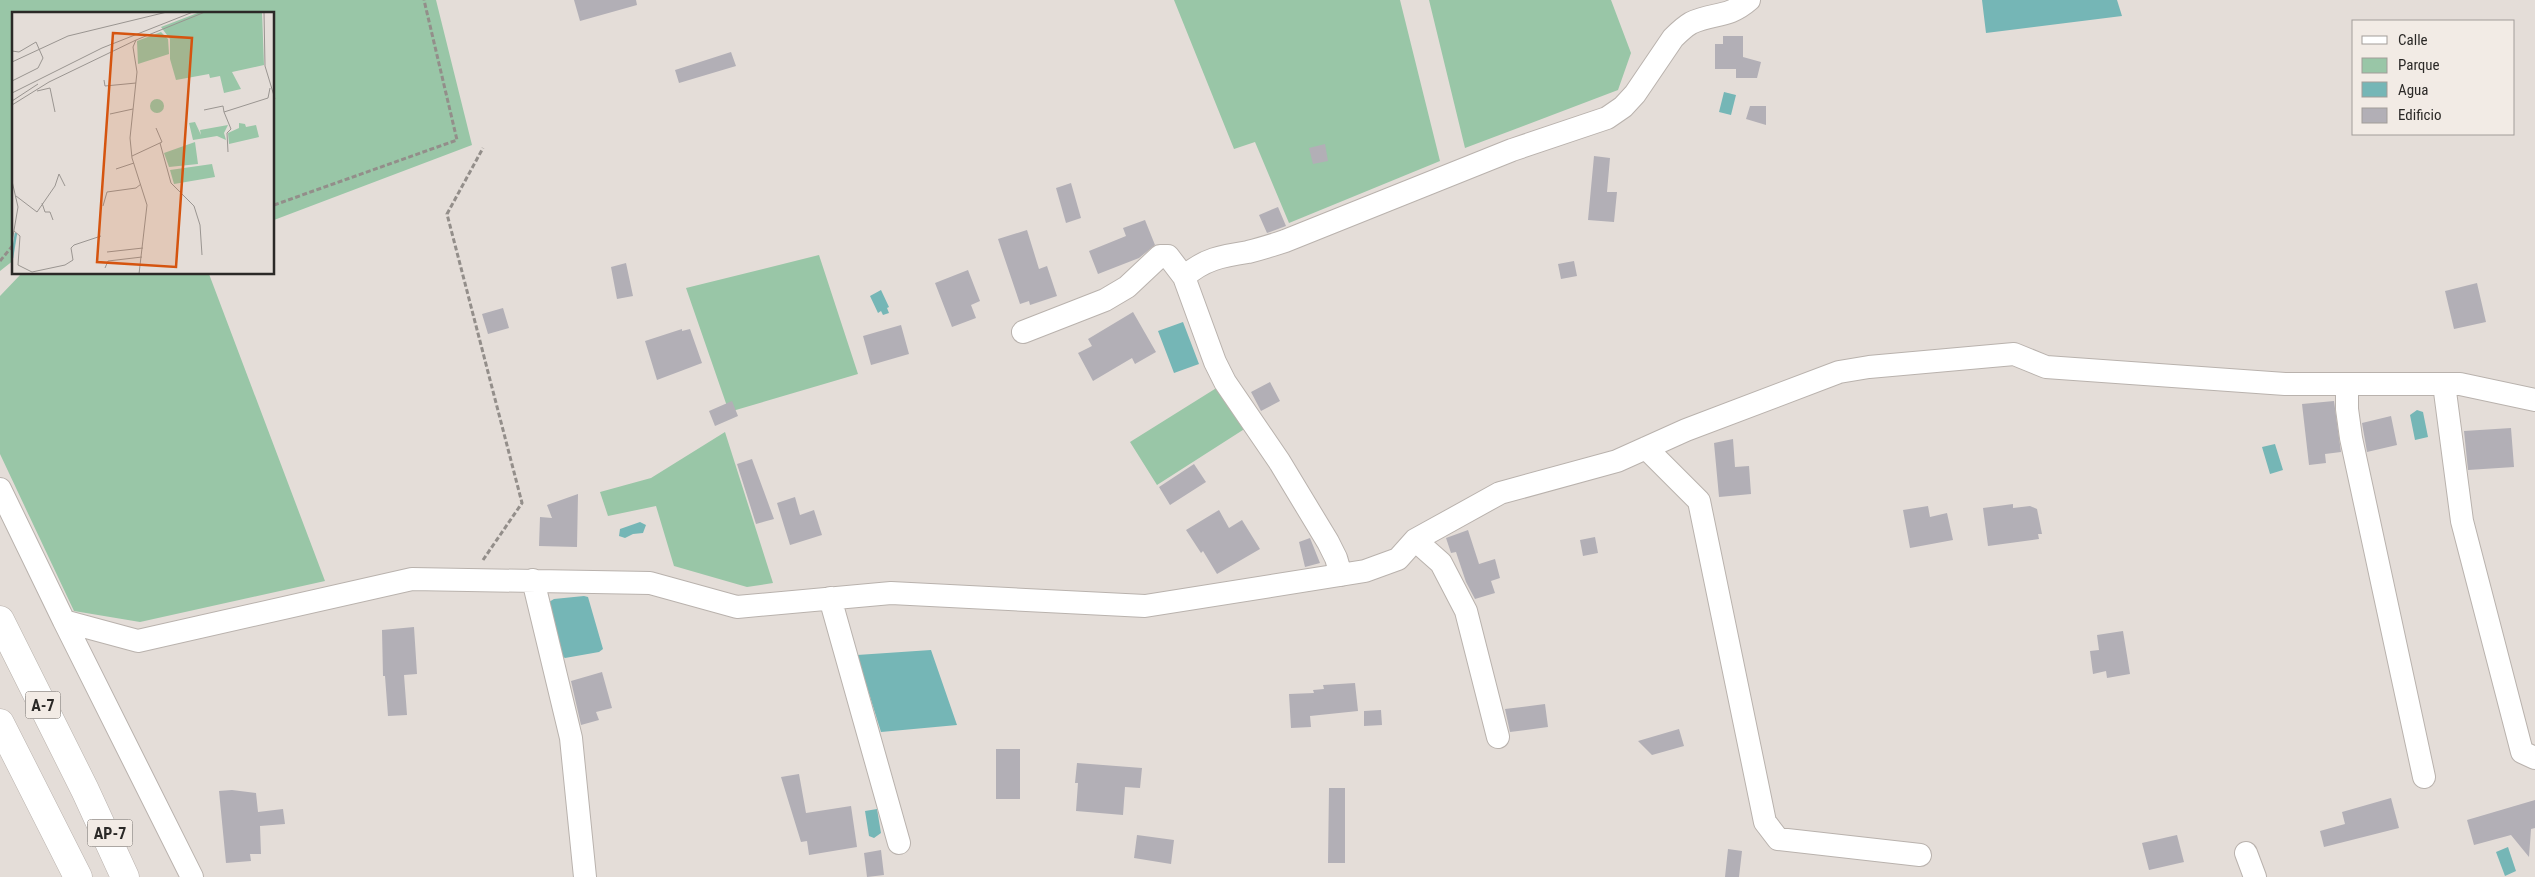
<svg xmlns="http://www.w3.org/2000/svg" width="2535" height="877" font-family="'Roboto Condensed',sans-serif">
	<style>
		.green { fill: #99c6a7 }
		.water { fill: #75b6b6 }
		.building { fill: #b2afb6 }
		.lines { fill: none; stroke-linecap: round; stroke-linejoin: round }
		.minor-casing { stroke: #b9b2ad; stroke-width: 24 }
		.motorway-casing { stroke: #b9b2ad; stroke-width: 29 }
		.path { stroke: #938e8a; stroke-width: 3; stroke-dasharray: 5 2.5; stroke-linecap: butt }
		.minor { stroke: #fff; stroke-width: 22 }
		.motorway { stroke: #fff; stroke-width: 28 }
		.labels { text-anchor: middle; stroke-width: 4; stroke-linejoin: round; paint-order: stroke }
		.shield { fill: #f2ebe5; stroke: #676360; stroke-width: 1 }
		.shield-label { font-size: 16px; font-weight: bold; fill: #2b2927 }
		.inset-river { fill: none; stroke: #75b6b6; stroke-width: 2.5 }
		.inset-road { fill: none; stroke: #9a9591; stroke-width: 1 }
		.view { fill: #d5540f; fill-opacity: 0.15; stroke: #d5540f; stroke-width: 2.5 }
		.inset-edge { fill: none; stroke: #2b2927; stroke-width: 2.5 }
	</style>
	<rect width="100%" height="100%" fill="#e4ddd8"/>
	<path class="green" d="M0,0h436l36,145 -198,75v-206h-260v246l-14,11z
		M1174,0h226l40,161 -151,62 -34,-81 -21,7z
		M1429,0h182l20,53 -13,37 -153,58z
		M819,255l39,119 -129,38 -43,-124z
		M21,274h188l116,307 -185,41 -66,-11 -74,-157v-158z
		M1218,387l28,41 -89,57 -27,-43z
		M725,432l48,151 -26,4 -73,-21 -18,-60 -48,10 -8,-24 51,-14z"/>
	<path class="water" d="M1982,0h135l5,16 -136,17z
		M1724,92l12,3 -5,20 -12,-3z
		M881,290l8,17 -2,1 2,5 -6,2 -2,-4 -3,2 -8,-17z
		M1183,322l16,42 -25,9 -16,-42z
		M2417,410l6,2 5,25 -13,3 -5,-25z
		M2275,444l8,26 -13,4 -8,-27z
		M640,522l6,3 -3,8 -10,1 -8,4 -6,-2 1,-7z
		M584,596l4,1 15,52 -4,3 -34,6 -3,-2 -13,-54 5,-3z
		M931,650l26,75 -76,7 -24,-77z
		M877,809l4,24 -7,5 -5,-2 -4,-25z
		M2508,847l8,24 -11,5 -9,-24z"/>
	<path class="building" d="M574,0h62l1,5 -57,16z
		M1723,36h20v21l18,5 -4,16h-21v-9h-21v-25h8z
		M731,52l5,14 -57,17 -4,-13z
		M1750,106h16v19l-20,-6z
		M1325,144l3,17 -15,3 -4,-16z
		M1594,156l16,2 -3,34h10l-3,30 -26,-2z
		M1071,183l10,35 -15,5 -10,-35z
		M1278,207l8,19 -19,7 -8,-18z
		M1145,220l10,25 -16,13 -41,16 -9,-23 37,-15 -3,-8z
		M1027,230l12,39 8,-3 10,30 -27,9 -1,-4 -9,3 -22,-65z
		M1574,261l3,15 -16,3 -3,-15z
		M626,263l7,33 -16,3 -6,-32z
		M968,270l12,31 -9,4 5,13 -24,9 -17,-44z
		M2477,283l9,39 -32,7 -9,-38z
		M503,308l6,20 -21,6 -6,-20z
		M1133,312l23,40 -21,12 -3,-6 -39,23 -15,-28 14,-7 -4,-7z
		M901,325l8,29 -38,11 -8,-29z
		M682,329v2l8,-2 12,34 -45,17 -12,-39z
		M1270,382l10,19 -19,10 -10,-19z
		M732,401l6,15 -23,10 -6,-15z
		M2334,401l7,51 -16,2 1,9 -17,2 -7,-61z
		M2391,416l6,29 -30,7 -5,-29z
		M2511,428l3,39 -46,3 -4,-39z
		M1733,439l2,28 14,-1 2,28 -32,3 -5,-54z
		M752,459l22,60 -18,5 -19,-60z
		M1194,464l12,18 -36,23 -11,-18z
		M578,494l-1,53 -38,-1 1,-29 12,1 -5,-13z
		M795,497l5,18 14,-5 8,25 -32,10 -13,-42z
		M2013,504v4l17,-2 7,3 5,25h-4l1,5 -51,7 -5,-38z
		M1928,506l2,11 17,-4 6,27 -43,8 -7,-38z
		M1219,510l10,18 13,-8 18,29 -43,25 -14,-23 -2,2 -15,-23z
		M1468,530l11,34 16,-5 5,19 -9,3 4,12 -20,6 -9,-17 -10,-30 -5,1 -5,-15z
		M1595,537l3,16 -15,3 -3,-16z
		M1310,538l10,25 -15,4 -6,-25z
		M414,627l3,47 -13,1 3,40 -19,1 -3,-40h-2l-1,-46z
		M2123,631l7,43 -23,4 -1,-7 -13,3 -3,-23 9,-1 -2,-15z
		M602,672l10,36 -16,4 3,8 -18,5 -10,-44z
		M1355,683l3,28 -48,5 1,11 -20,1 -2,-34 25,-1 -1,-3 11,-1 -1,-4z
		M1545,704l3,23 -38,5 -5,-23z
		M1381,710l1,15 -18,1v-15z
		M1679,729l5,17 -32,9 -14,-14z
		M996,749h24v50h-24z
		M1077,763l65,5 -2,20 -15,-1 -2,28 -47,-4 2,-28h-3z
		M799,774l7,39 45,-7 6,41 -48,8 -2,-14 -6,1 -20,-65z
		M1329,788h16v75h-17z
		M232,790l24,3 2,19 25,-3 2,15 -25,2 1,28h-11l1,7 -25,2 -7,-72z
		M2391,798l8,30 -75,19 -4,-16 25,-7 -3,-12z
		M2535,800v28l-4,1 -2,28 -18,-22 -37,10 -7,-25z
		M1137,835l37,5 -3,24 -37,-6z
		M2177,835l7,27 -35,8 -7,-27z
		M1728,849l14,2 -3,26h-14z
		M881,850l3,25 -17,2 -3,-24z"/>
	<g class="lines">
		<g class="minor-casing">
			<path id="minor" d="M1184,277c20,-18 38,-21 64,-25 12,-3 25,-7 37,-11l227,-91 95,-32 16,-11 12,-13 38,-56c5,-5 11,-11 18,-15 23,-11 36,-4 58,-23
				M1023,332l82,-32 22,-13 33,-31h8l16,21 31,85 10,20 54,79 49,81 8,16 5,17
				M2347,384v25l4,29 73,339
				M2444,384l18,137 60,231 13,6
				M1646,448l53,53 66,321 13,17 142,16
				M0,489l64,132 74,20 274,-62 238,4 87,24 154,-14 254,13 220,-35 33,-12 17,-19 85,-47 117,-32 69,-31 153,-58 30,-5 145,-13 32,13 239,17h175l75,16
				M1415,540l26,23 25,48 32,126
				M533,580l38,158 14,139
				M830,598l69,245
				M64,621l128,256
				M2246,853l9,24"/>
		</g>
		<g class="motorway-casing">
			<path id="motorway" d="M0,620l85,170 40,87
				M0,723l78,154"/>
		</g>
		<path class="path" d="M274,205l183,-65 -33,-140
			M0,261l14,-17
			M483,560l39,-57 -75,-289 36,-66"/>
		<use href="#minor" class="minor"/>
		<use href="#motorway" class="motorway"/>
	</g>
	<g class="labels">
		<g class="shield">
			<rect x="25.5" y="691.5" width="35" height="27" rx="4"/>
			<rect x="87.5" y="819.5" width="45" height="27" rx="4"/>
		</g>
		<g class="shield-label">
			<text x="43" y="711">A-7</text>
			<text x="110" y="839">AP-7</text>
		</g>
	</g>
	<g transform="translate(12 12)">
		<rect width="262" height="262" fill="#e4ddd8"/>
		<path d="M188,0h62l2,53 -32,7 9,17 -17,4 -4,-17 -10,2 -1,-4 -33,6 -6,-21v-20l-9,-12zM149,20l7,7 1,15 -31,10 -1,-23zM138 94a7 7 0 1 1 14 0a7 7 0 1 1-14 0ZM183,110l6,13 -1,-5 28,-5 -4,8 2,7 -9,-4 -24,4 -4,-17zM227,111l6,1 1,3 10,-2 3,12 -30,7 -1,-11 11,-5zM183,130l3,22 -29,3 -5,-14zM200,152l3,13 -41,7 -4,-14z" fill="#99c6a7"/>
		<path class="inset-river" d="M0,246l4,-25"/>
		<path class="inset-road" d="M252,0l1,54 10,33M0,39l7,1 17,-10 7,16 -5,10 -26,13M0,50l56,-26 99,-24M92,68l1,6 31,-3M25,79l13,-3 5,24M0,81l90,-45 91,-36M0,89l26,-17M0,93l37,-23 87,-42M192,98l19,-4 1,6 44,-14 2,-10M212,100l7,17 -4,4 1,19M98,102l23,-5M148,131l11,40 23,23 6,19 2,30M120,144l30,-14 -6,-14M104,157l18,-6M0,169l6,26 -6,35M4,184l21,16 18,-26 4,-12 6,12M30,191l3,9h5l3,8M91,194l4,-14 29,-4 5,-4M2,219l6,5 -2,29 14,7 33,-7 8,-5 -2,-12 3,-3 27,-9M95,240l36,-4M93,256l3,-7 34,-4M127,262l8,-69 -15,-47 -2,-20 7,-66 -4,-25 3,-7 69,-28"/>
		<path class="view" d="M101,21l79,5 -16,229 -79,-5z"/>
		<rect width="262" height="262" class="inset-edge"/>
	</g>
	<rect x="2352" y="20" width="162" height="115" fill="#f2ebe5" stroke="#a29d99"/>
	<rect x="2362" y="36" width="25" height="8" fill="#ffffff" stroke="#a29d99"/>
	<text x="2398" y="45" font-size="15" fill="#2b2927">Calle</text>
	<rect x="2362" y="58" width="25" height="15" fill="#99c6a7" stroke="#a29d99"/>
	<text x="2398" y="70" font-size="15" fill="#2b2927">Parque</text>
	<rect x="2362" y="82" width="25" height="15" fill="#75b6b6" stroke="#a29d99"/>
	<text x="2398" y="95" font-size="15" fill="#2b2927">Agua</text>
	<rect x="2362" y="108" width="25" height="15" fill="#b2afb6" stroke="#a29d99"/>
	<text x="2398" y="120" font-size="15" fill="#2b2927">Edificio</text>
</svg>
